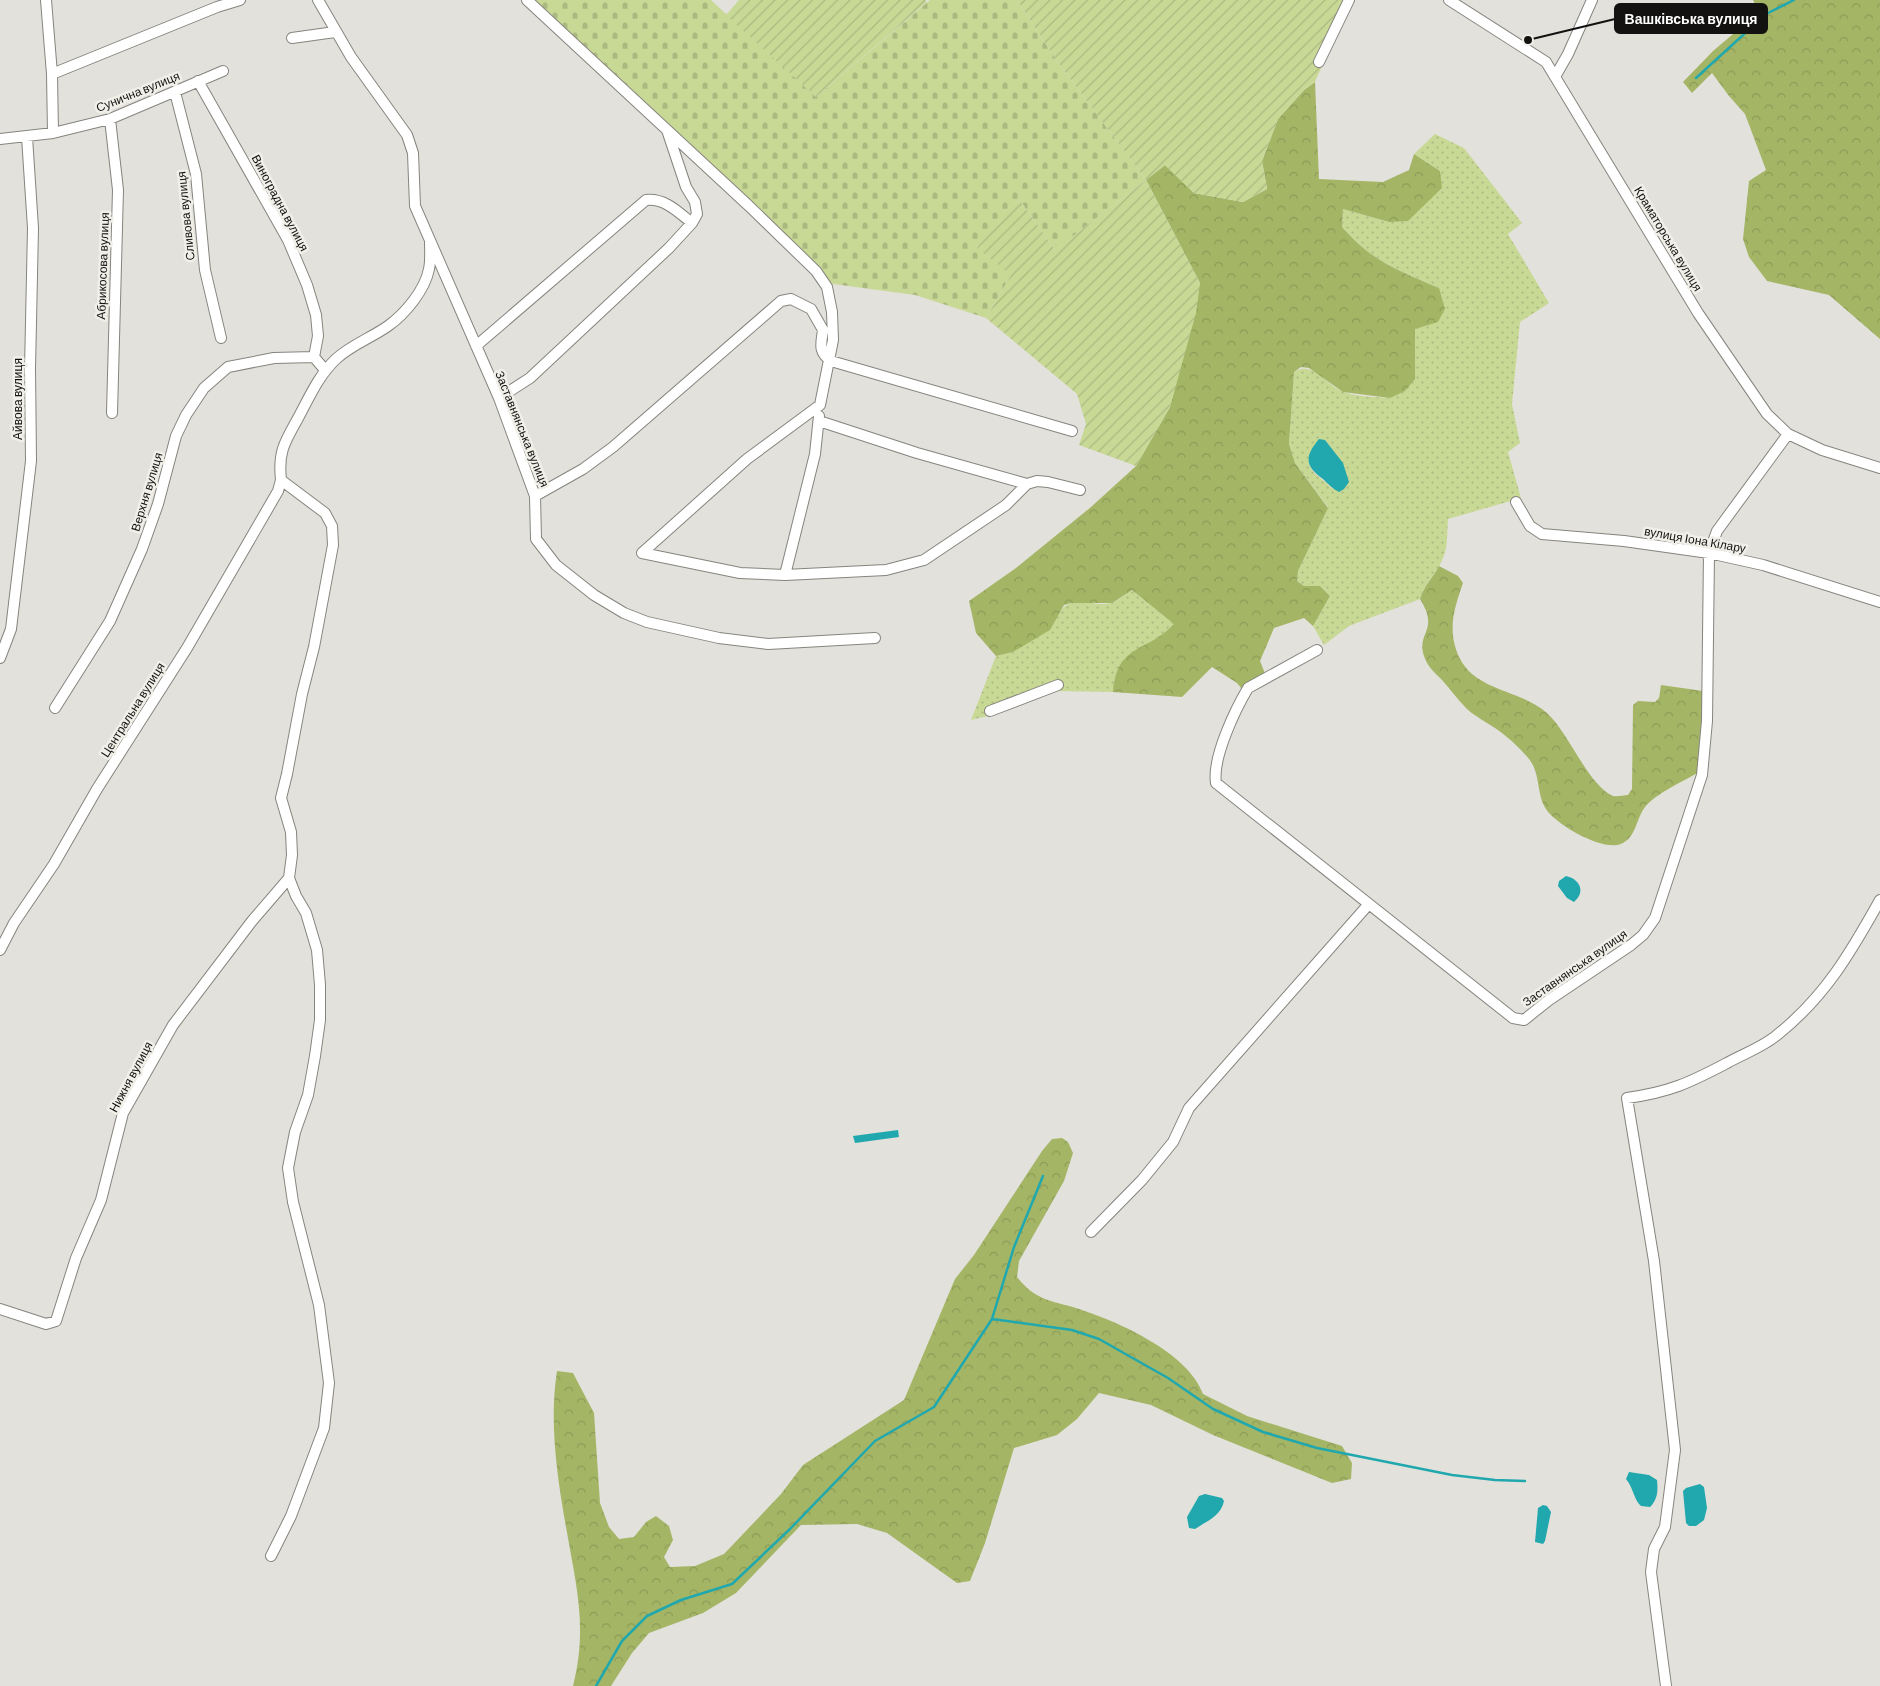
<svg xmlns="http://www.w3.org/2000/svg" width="1880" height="1686" font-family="Barlow,sans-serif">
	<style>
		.grass { fill: url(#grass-dots); fill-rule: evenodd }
		.forest { fill: url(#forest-crowns) }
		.cemetery { fill: url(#cemetery-stones) }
		.garden { fill: url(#garden-furrows) }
		.water { fill: #20a8ae }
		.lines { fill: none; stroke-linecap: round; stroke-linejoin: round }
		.stream { stroke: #20a8ae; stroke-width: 2.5 }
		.minor-casing { stroke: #86847e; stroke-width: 12 }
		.minor { stroke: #fff; stroke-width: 10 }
		.labels { text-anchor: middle; stroke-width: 5; stroke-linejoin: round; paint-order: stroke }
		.street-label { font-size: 12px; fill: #131210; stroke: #f0efe8 }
		.leader { fill: none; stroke: #131210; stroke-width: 2 }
		.callout-dot { fill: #131210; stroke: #f0efe8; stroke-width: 2 }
		.callout { fill: #131210; stroke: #131210; stroke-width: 2 }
		.callout-label { font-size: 14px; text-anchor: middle; font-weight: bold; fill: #fff }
	</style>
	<defs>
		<pattern id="grass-dots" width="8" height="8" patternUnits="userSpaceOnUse" patternTransform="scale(1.25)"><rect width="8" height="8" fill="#c8d996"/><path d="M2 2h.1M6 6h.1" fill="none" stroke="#abb980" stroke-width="1.8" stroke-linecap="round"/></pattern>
		<pattern id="forest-crowns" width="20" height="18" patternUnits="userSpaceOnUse" patternTransform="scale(1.25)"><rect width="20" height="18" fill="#a4b666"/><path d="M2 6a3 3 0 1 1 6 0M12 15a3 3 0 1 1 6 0" fill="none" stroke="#8c9b57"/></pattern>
		<pattern id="cemetery-stones" width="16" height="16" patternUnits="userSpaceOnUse" patternTransform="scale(1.25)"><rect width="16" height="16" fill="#c8d996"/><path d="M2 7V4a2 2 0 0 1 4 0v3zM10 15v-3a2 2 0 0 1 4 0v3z" fill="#abb980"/></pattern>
		<pattern id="garden-furrows" width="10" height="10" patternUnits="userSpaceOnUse" patternTransform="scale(1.25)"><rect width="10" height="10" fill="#c8d996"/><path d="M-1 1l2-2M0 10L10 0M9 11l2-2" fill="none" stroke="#abb980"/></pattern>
	</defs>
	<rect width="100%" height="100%" fill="#e3e1db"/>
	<path class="grass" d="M1435,134l29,14 58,75 -14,11 41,69 -29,19 -8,82 8,39 -12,9 13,46 -73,21c-1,12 0,28 -5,39 -6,16 -19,25 -23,41l-71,27 -25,19 -11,-19 17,-30 -10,-10h-16l-7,-5 1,-10 30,-64 -33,-44 -6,-19 5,-72c20,-12 32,14 50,20 14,5 32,5 46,6l25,-19v-50l24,-41c-42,-18 -66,-26 -97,-61l1,-18 46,13 51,-51 -26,-17zM1315,445l18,44c-16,-16 -33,-19 -18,-44z
		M1132,590l43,34 -11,11 -13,7 -36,35 -2,15 -60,-1 -57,23 -25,6 25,-64 17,-4 47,-40c12,-19 34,-4 51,-9 7,-2 14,-10 21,-13z"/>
	<path class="forest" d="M1753,0h127v339l-51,-44 -62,-14 -18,-24 -6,-18 6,-58 17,-11 -21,-56 -16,-18 -17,-23 -20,20 -9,-11 30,-31 46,-39z
		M1315,82l4,97 64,3 26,-12 5,-16 26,17 2,17 -34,33 -19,1 -46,-13 -1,18c31,35 55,43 97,61l6,21 -7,13 -23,7v50l-10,12 -15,7 -47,-6 -34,-24 -8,-1 -7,5 -5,72 6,19 33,45 -30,63 -1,10 7,5h16l10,10 -17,30 -9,-8 -30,10 -14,33 8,20 -22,13 -9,-11 -25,-16 -30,30 -69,-5c4,-49 34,-39 61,-68l-42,-34 -20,13h-41l-7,2 -14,25 -37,22 -17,4 -20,-23 -7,-32 47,-33 75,-61 45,-41 34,-59 30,-124 -54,-103 19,-15 29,28 49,9 24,-13 -5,-28 16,-42 26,-29z
		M1439,566l19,10 5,7c-9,26 -16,47 -4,74 17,35 61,32 88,56 22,20 41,72 66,83 5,1 10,-1 15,-1l4,-6 1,-84 5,-4 17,1 4,-4 2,-13 42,6 -4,81c-15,9 -44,22 -54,35 -9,11 -8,30 -24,37 -19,7 -59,-17 -71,-30 -15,-15 -8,-39 -21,-55 -9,-11 -20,-21 -31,-29 -10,-7 -22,-13 -31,-21 -9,-9 -17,-20 -25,-29 -7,-7 -15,-14 -18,-24 -8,-24 16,-25 -4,-57 4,-14 13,-21 19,-33z
		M1062,1138l6,4 5,11 -9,28 -45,80 -2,16c18,23 32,23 59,31 41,13 112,44 127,86l44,22 95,30 10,17 -1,16 -19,4 -119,-48 -62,-30 -52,-12 -22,26 -20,16 -43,13 -29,95 -15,38 -13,2 -70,-50 -30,-9 -56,1 -65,68 -33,20 -54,20 -17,20 -21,33h-38c15,-59 3,-101 -7,-159 -9,-50 -17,-106 -9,-156l16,2 21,40 6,90 9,24 10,12 15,-2 12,-15 10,-6 13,10 4,14 -9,17 6,10 25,-1 29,-12 57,-60 22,-29 101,-65 51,-121 19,-24 68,-104 10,-12z"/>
	<path class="cemetery" d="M534,0h177l105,97 114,-97h87l40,61 89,119 -91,70 -36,-51 -16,14 8,62 -25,43 -71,-23 -82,-11z"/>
	<path class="garden" d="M739,0h186l2,2 -111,95 -90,-82z
		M1017,0h334l-36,82 -11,8 -26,29 -16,42 5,28 -24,13 -49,-9 -29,-28 -19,15 54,103 -4,30 -26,94 -34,59 -57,-21 7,-21 -9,-30 -91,-76 25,-43 -34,-27 26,-35 16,-14 36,51 91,-70 -89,-119z"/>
	<path class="water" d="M1319,439l6,1 18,23 6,19 -5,7 -5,3c-6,-3 -11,-8 -16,-13 -18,-13 -19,-22 -4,-40z
		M1566,876c14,3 20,16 8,26l-7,-4 -9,-12 1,-5z
		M898,1130l1,7 -44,6 -2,-7z
		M1629,1472l20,3 8,5c1,10 1,19 -7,27l-9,-1c-7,-6 -8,-19 -15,-27z
		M1700,1484l4,3 3,21 -3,12 -8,6h-7l-3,-3 -3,-32 3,-3z
		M1205,1494l17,4 2,3c-3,15 -17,20 -29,28l-6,-1 -2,-11 12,-21z
		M1543,1505l4,1 4,6 -6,29 -2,3 -8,-2 3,-34z"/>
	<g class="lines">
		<path class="stream" d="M1696,78l70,-64 28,-14
			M992,1319l80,11 27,9 69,39 45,31 50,23 54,16 135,27 43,5 30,1
			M596,1686l26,-45 25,-25 34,-16 51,-16 58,-55 85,-88 59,-34 58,-88 22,-72 29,-71"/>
		<g class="minor-casing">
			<path id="minor" d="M46,0l6,74 1,59
				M318,0l33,57 56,78 6,18 2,53 84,192 36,98 1,43 20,26 38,30 30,18 23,9 72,16 49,6 107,-6
				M527,0l222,206 67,65 11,16 5,25 1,28 -13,65 -73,54 -105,94
				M1449,0l97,62 152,251 69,101 21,20 34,16 58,18
				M292,38l43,-6
				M1319,62l30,-62
				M52,74l165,-67 23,-7
				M1556,75l12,-21 24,-54
				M198,81l90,159 19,45 9,30 2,21 -4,21 11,13
				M175,92l21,82 9,96 16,68
				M110,119l8,71 -6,223
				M0,139l53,-6 57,-14 113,-48
				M476,346l170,-146c19,-2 32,12 46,23
				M499,398l31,-20 139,-130 23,-25 5,-9 -2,-12 -9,-15 -18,-54
				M819,421l98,32 110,31
				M535,496l48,-27 30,-22 168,-146 10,-2 20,10 12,21c-2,14 -5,22 8,31l241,70
				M1516,502l14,24 12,8 82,7 85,12 54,12 117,37
				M642,553l98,20 45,2 101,-5 38,-10 82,-55 21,-21 10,-3 11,1 32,8
				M785,575l30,-121 4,-38
				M1317,650l-69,38c-13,22 -36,70 -32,95l297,235 11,2 25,-20 82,-55 12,-10 12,-17 47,-143 5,-54 2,-168 8,-22 71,-97
				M0,658l11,-29 20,-168 -1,-92 3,-141 -6,-91
				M55,708l55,-87 32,-72 16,-45 18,-68 10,-21 18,-27 24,-21 46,-9 40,-1
				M990,711l68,-26
				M0,950l14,-27 40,-59 43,-75 90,-141 91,-157 3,-11
				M1091,1232l51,-52 31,-38 16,-34 179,-203
				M0,1309l46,15 10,-3 20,-63 25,-58 22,-87 50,-88 79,-104 37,-43
				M271,1556l20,-40 33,-88 5,-45 -10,-78 -26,-103 -5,-34 7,-36 13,-37 7,-39 5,-36v-35l-3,-35 -11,-37 -10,-17 -7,-18 3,-23 -1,-23 -10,-34 6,-24 15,-80 12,-47 19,-102 -1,-19 -7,-13 -44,-33c-3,-27 3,-37 16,-60 12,-22 21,-44 39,-61 15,-14 35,-21 52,-33 17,-12 37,-36 41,-57 2,-9 1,-18 1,-27
				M1666,1686l-15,-114 3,-23 11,-22 10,-77 -21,-189 -27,-163c43,-6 62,-15 100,-35 16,-9 36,-16 50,-28 48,-38 74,-83 103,-135"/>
		</g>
		<use href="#minor" class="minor"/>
	</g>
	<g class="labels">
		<g class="street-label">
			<text transform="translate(138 92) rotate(-22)" y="4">Сунична вулиця</text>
			<text transform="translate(280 203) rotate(62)" y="4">Виноградна вулиця</text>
			<text transform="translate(186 216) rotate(-96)" y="4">Сливова вулиця</text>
			<text transform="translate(1668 239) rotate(59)" y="4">Краматорська вулиця</text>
			<text transform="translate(103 266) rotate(-88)" y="4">Абрикосова вулиця</text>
			<text transform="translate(18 399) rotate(-90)" y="4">Айвова вулиця</text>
			<text transform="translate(522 429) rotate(68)" y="4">Заставнянська вулиця</text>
			<text transform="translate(147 492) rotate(-73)" y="4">Верхня вулиця</text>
			<text transform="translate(1695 540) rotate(10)" y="4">вулиця Іона Кілару</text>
			<text transform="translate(133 710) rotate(-58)" y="4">Центральна вулиця</text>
			<text transform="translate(1575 968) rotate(-35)" y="4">Заставнянська вулиця</text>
			<text transform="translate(131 1077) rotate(-62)" y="4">Нижня вулиця</text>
		</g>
	</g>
	<path class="leader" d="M1528 40L1615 19"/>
	<circle class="callout-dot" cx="1528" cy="40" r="5"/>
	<rect class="callout" x="1615" y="4" width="152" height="29" rx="5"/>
	<g class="callout-label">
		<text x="1691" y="24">Вашківська вулиця</text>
	</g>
</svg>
